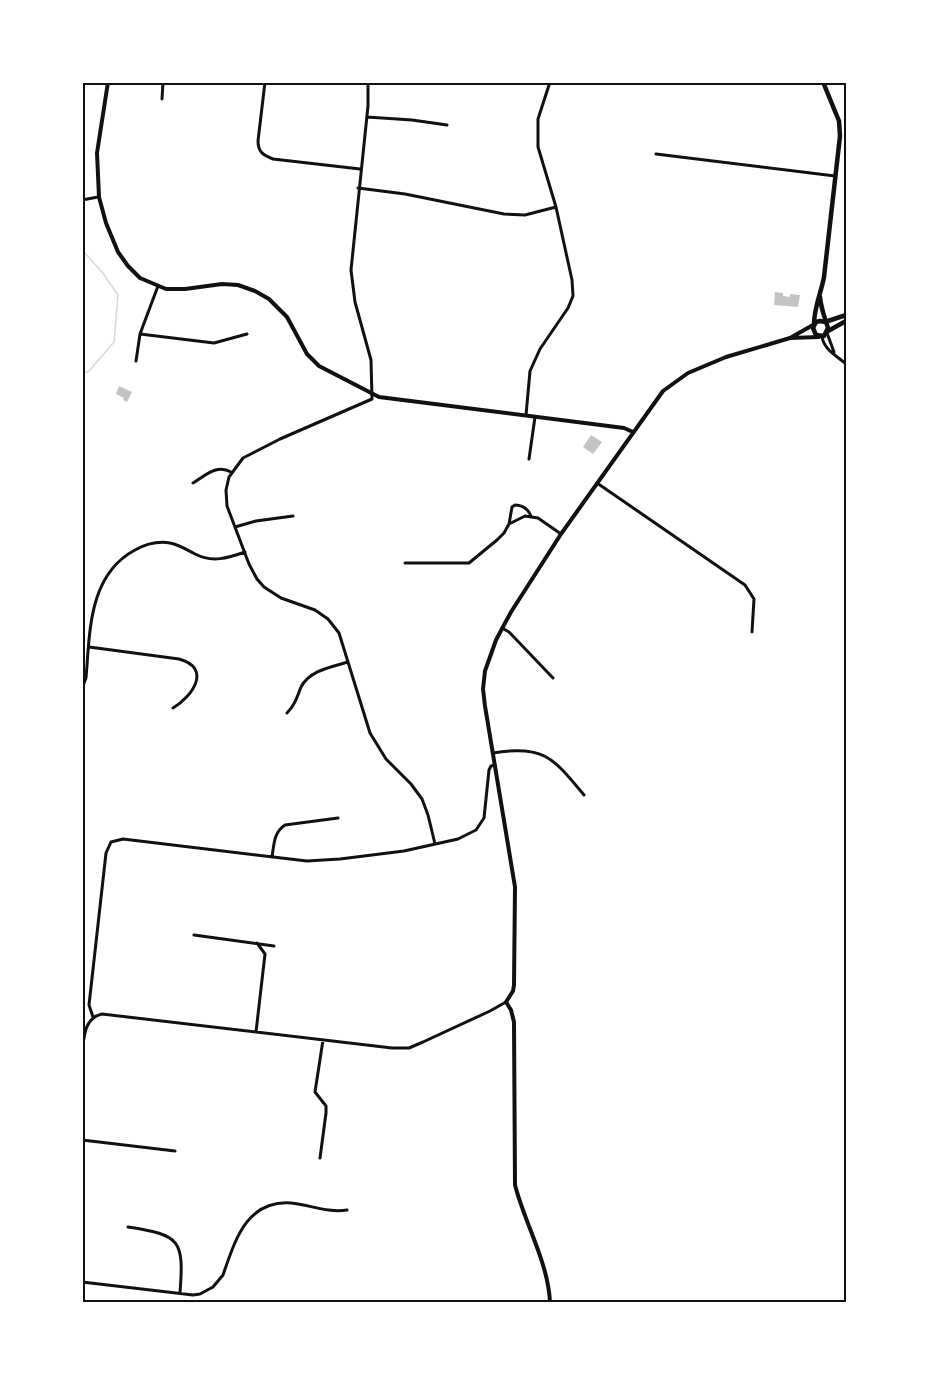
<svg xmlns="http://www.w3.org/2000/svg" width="929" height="1385" font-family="'Roboto Serif',serif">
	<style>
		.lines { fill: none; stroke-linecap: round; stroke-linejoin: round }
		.stream { stroke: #d9d9d9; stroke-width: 1.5 }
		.building { fill: #c4c4c4 }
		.minor { stroke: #111; stroke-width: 3 }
		.tertiary { stroke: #111; stroke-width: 4 }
		.secondary { stroke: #111; stroke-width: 4.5 }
		.neatline { fill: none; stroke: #111; stroke-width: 2 }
	</style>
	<rect width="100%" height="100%" fill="#fff"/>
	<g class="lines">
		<path class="stream" d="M82,250l20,22 16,23 -4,47 -25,29 -7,3"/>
	</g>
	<path class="building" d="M775,292l8,1v3l7,1v-3l10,1 -2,12 -24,-2z
		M119,386l13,6 -5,10 -4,-2 1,-2 -8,-4z
		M591,435l11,7 -9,12 -10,-7z"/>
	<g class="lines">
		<path class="minor" d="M265,82l-7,59c0,11 5,14 15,18l87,10
			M368,82v24l-17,164 4,32 16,58 1,39 -92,40 -37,19 -14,19 -3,13 1,16 22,58 8,15 7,8 17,11 34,12 13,9 11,14 31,100 16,26 25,25 11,15 6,16 7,29
			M162,99l1,-17
			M367,117l45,3 35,5
			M656,154l179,22
			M358,188l47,6 99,20 21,1 31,-8
			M82,200l16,-3
			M827,333l7,19
			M140,334l74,9 33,-9
			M822,336c1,13 15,20 24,28
			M136,361l4,-27 18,-48
			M526,415l4,-44 10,-22 28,-41 5,-12 -1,-16 -16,-73 -18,-60v-28l12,-37
			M529,459l6,-42
			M193,483c13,-8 24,-19 38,-11
			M597,483l148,102 9,14 -2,33
			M509,524l3,-17 3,-2c8,0 13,4 16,11
			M235,527l21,-6 37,-5
			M405,563h64l28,-23 7,-7 5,-9 16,-8 13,2 23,16
			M502,628l7,4 44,46
			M89,647l90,12c33,9 14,37 -6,49
			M82,688l4,-10c4,-45 2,-103 49,-128 11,-6 23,-9 35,-7 10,2 17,7 25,11 17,9 33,4 50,-2
			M287,713c8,-8 10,-16 14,-26 9,-17 31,-20 47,-25
			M493,753c51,-9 61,6 91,42
			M272,857c2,-13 2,-25 13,-32l53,-7
			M194,935l80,11
			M93,1017l-4,-12 17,-152 5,-11 12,-3 184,22 33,-2 64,-8 54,-12 18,-9 8,-12 5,-48 2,-4 4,-1
			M256,1032l9,-78 -8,-11
			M82,1054c2,-17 2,-36 20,-40l290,34h17l14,-6 67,-31 16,-9
			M82,1140l93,11
			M320,1158l6,-45v-7l-11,-14 8,-52
			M128,1227c53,8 56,13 52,66
			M82,1282l111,13 7,-1 13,-7 10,-12c12,-34 23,-75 68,-72 19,2 37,10 56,7"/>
		<path class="tertiary" d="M108,82l-11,71 2,44 7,26 12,29 10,14 12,12 26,11h19l37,-5 16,1 17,6 14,8 18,18 20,37 12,12 60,31 245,31 9,4
			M790,338l29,-1
			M550,1302c-2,-40 -25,-78 -35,-117l-1,-163 -3,-12 -5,-8 7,-11 1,-6 1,-98 -30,-181 -2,-17 2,-18 11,-31 15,-28 50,-78 102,-143 25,-18 38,-16 64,-19 23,-13"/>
		<path class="secondary" d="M820,297c1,12 5,21 8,31l-4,8 -8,-1 -3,-7 3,-6 4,-1 5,1 21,-7
			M814,324c0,-16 7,-31 10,-47l16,-141 -1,-15 -16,-39
			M828,331l18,-10"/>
	</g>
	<rect width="929" height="1385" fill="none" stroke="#ffffff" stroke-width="168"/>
	<rect x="84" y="84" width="761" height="1217" class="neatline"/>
</svg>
